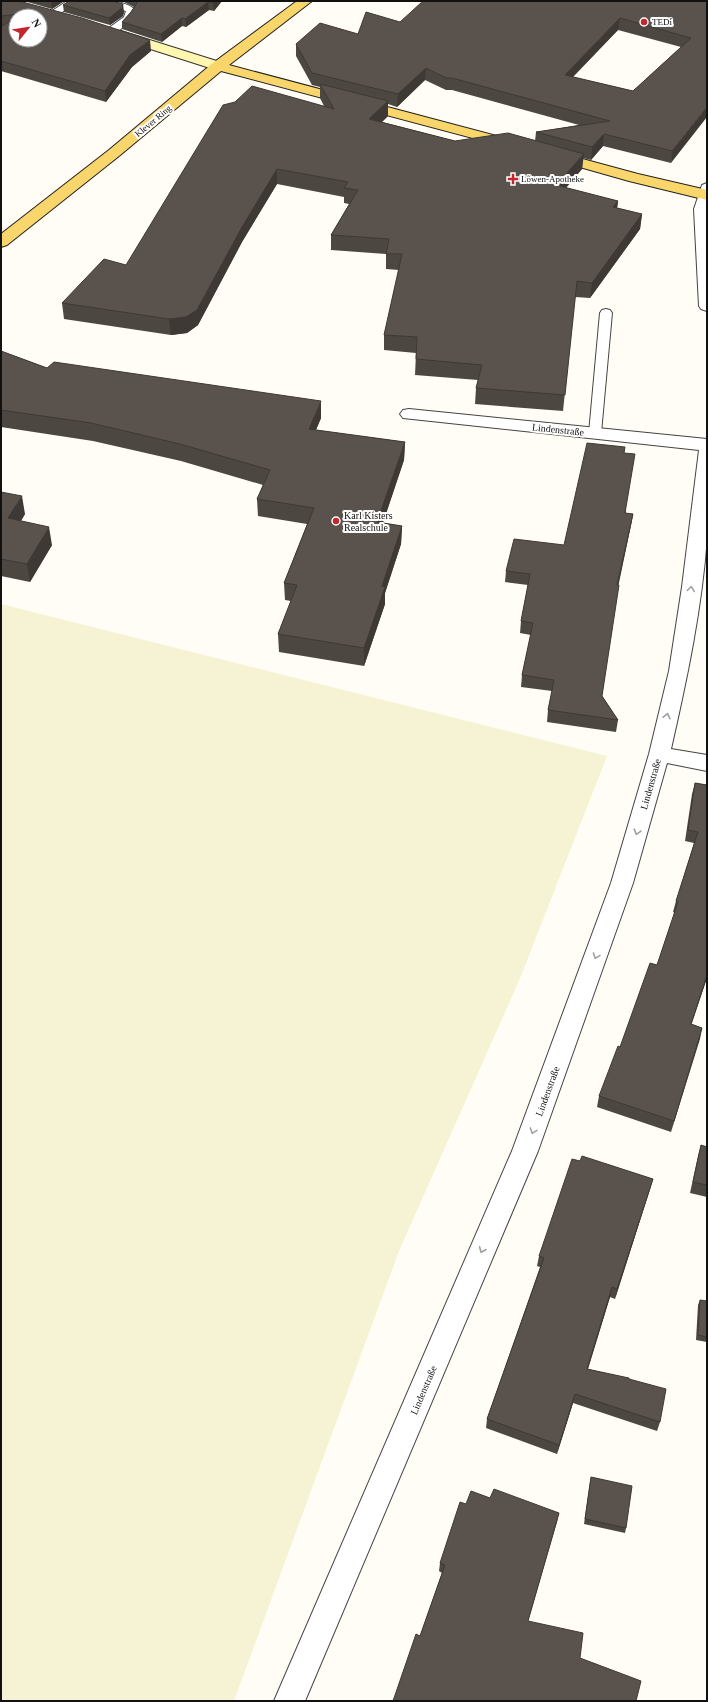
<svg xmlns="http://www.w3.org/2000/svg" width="708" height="1702" font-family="'Times New Roman',serif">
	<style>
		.farmland { fill: #f6f3d4 }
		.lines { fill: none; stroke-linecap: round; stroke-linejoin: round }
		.lane-casing { stroke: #444; stroke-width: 2 }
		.street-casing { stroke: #444; stroke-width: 2 }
		.secondary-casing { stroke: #333; stroke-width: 2 }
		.primary-casing { stroke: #222; stroke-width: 2 }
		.lane { fill: #fff; fill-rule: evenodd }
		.street { fill: #fff; fill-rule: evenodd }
		.secondary { fill: #fff6b0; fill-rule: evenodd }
		.primary { fill: #f9d66b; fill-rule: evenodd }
		.wall { fill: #4d4742; fill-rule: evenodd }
		.shaded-wall { fill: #3f3936 }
		.building { fill: #5a524d; stroke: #3f3936; fill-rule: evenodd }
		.oneway { stroke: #a0a0a0 }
		.poi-dot { fill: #c4262e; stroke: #fff; stroke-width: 1.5 }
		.labels { text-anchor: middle; stroke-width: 4; stroke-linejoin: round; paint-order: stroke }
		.far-poi-label { font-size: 9px; fill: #111; stroke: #fff; text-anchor: start }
		.far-street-label { font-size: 9px; fill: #111; stroke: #fff }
		.street-label { font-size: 10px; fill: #111; stroke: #fff }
		.poi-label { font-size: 10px; fill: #111; stroke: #fff; text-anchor: start }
	</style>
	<rect width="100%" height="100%" fill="#fffdf5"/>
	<path class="farmland" d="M1,604l606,152 -86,220 -122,275 -165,450h-233z"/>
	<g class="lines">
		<g class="lane-casing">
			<path id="lane" d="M67,1h11l-23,16h-6l-2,-2 2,-2z
				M97,1c12,0 31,0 39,10 -4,9 -20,26 -30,23l-2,-2 2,-2 18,-13 2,-6 -27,-8z
				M606,309l4,1 2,3 -11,120 -1,3h-10l-1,-3 11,-120 2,-3z"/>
		</g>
		<g class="street-casing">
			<path id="street" d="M707,183v128l-6,-2 -2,-3 -5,-97 8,-24z
				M409,409l298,30c0,33 1,65 0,98 -5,71 -20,142 -36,212l36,6v16l-40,-8 -34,120 -95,268 -233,550h-31l238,-550 99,-268 38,-129 20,-83 13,-84 17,-137 -296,-32 -3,-4 3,-4z"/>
		</g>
		<g class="secondary-casing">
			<path id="secondary" d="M121,31l102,32 2,3 -2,3 -5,1 -5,-1 -97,-31 -2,-3 2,-3z"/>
		</g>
		<g class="primary-casing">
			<path id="primary" d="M297,1h15l-83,64 290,77 2,3 -2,3 -5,1 -293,-78 -102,85 -112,89 -6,2v-13l108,-84 104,-87z
				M553,151l85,23 69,16v10l-78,-19 -81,-23 -2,-3 2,-3z"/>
		</g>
		<use href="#lane" class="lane"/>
		<use href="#street" class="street"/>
		<use href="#secondary" class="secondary"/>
		<use href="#primary" class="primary"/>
	</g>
	<path class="wall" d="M1,1l150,50 -19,16 -26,35 -105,-31zM16,16h24l-24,24z
		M24,1h40l-12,8z
		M69,1h153l-8,10 -5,-1 -23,17 -4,-1 -20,16 -40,-13v-7l9,-10 3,-5 -10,-5 -12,-1 12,11 -1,4 -13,9 -46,-13 -1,-7z
		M707,1l-36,162 -68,-17 -12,14 -8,-2 -1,11 -16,19 52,13 -1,7 25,6 -2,15 -50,69 -15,-1 -12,114 -88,-7 1,-16 2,-8 -63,-5 1,-22 -32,-3v-15l15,-65 -13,-1v-15l-55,-4v-15l18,-31 -5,-1v-6l-67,-13 -35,58 -44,83 -11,8 -16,2 -107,-16 -2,-16 64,-38 198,-159 -4,-8v-11l-8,-2 -16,-29v-12l62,-10 42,-12zM618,30l63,17 -48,44 -60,-14zM425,80l21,10h6l127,35 -43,7 -1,9h-80l-73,-19 6,-6v-12l9,3z
		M1,351l46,17 274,50 -5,12 89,12 -1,18 -21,63 19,3 -1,18 -16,49v11l-21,62 -85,-14 -1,-18 13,-33 -6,-1 -1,-17 23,-59 -49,-8 -1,-17 6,-14 -82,-24 -88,-20 -92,-14z
		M624,453l2,60 7,1 -2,11 -13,60 -16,111 16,24 -2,12 -69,-10 1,-12 4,-19 -31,-4 1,-12 9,-40 -11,-2 1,-12 7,-36 -23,-3 1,-11 58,-26z
		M1,492l24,22 -4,7 31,24 -22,37 -29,-6z
		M695,783l12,2v193l-16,46 11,4 -31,104 -74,-25 2,-11 21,-49 37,-82 18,-52 -2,-1 3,-11 18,-58 -9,-2 7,-47z
		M701,1145l6,2v50l-17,-4 8,-37z
		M580,1161l73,18 -3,10 -35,110 -5,-2 -22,72 41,10 31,43 -3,9 -84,-28 -16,51 -71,-26 1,-9 53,-152 -3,-1 2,-10z
		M700,1300l7,1v41l-11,-2 2,-35z
		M591,1477l35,51 -1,5 -41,-9 6,-42z
		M490,1498l69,15 -31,108 52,37 -160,-22 22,-63 -3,-2 1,-8 26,-59z"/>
	<path class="shaded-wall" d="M51,1h13l-12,8z
		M215,1h7l-8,10 -1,-8z
		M208,2l1,8 -23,17 -1,-8z
		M123,4l1,8 -1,4 -13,9 -1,-7z
		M182,18v8l-20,16 -1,-8z
		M620,18l-2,12 -55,57 2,-12z
		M150,40l1,11 -19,16 -26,35 -1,-11 25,-36z
		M426,68l-1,12 -28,27 1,-13z
		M388,101v15l-19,18v-15z
		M707,107v10l-36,46 1,-12z
		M604,134l-1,12 -12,14 1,-13z
		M584,154l-2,15 -28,32 2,-16z
		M277,169v15l-35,58 -44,83 -11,8 -16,2 -2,-16 73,-92z
		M618,201l-2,15 -3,-9z
		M642,214l-2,15 -50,69 2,-15z
		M321,401v17l-12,28v-17z
		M405,442l-1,18 -27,80v-18z
		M22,496l3,18 -14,22 -3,-18z
		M633,514l-2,11 -15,72 1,-12z
		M402,526l-1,18 -16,49v11l-21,62v-18l18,-62z
		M49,527l3,18 -22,37 -3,-18z
		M707,975v3l-19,57 3,-11z
		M702,1028l-2,11 -29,93 3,-11z
		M653,1179l-3,10 -35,110 2,-10z
		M612,1287l-2,10 -25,81 2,-9z
		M575,1394l-2,9 -16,51 2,-9z
		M559,1513l-2,9 -31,106 2,-7z"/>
	<path class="building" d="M1,1h18l63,17 68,22 -20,15 -25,36 -104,-30v-34l15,-10v23h24v-24h-22l2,-2 -19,2z
		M69,1h43l11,3 -1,4 -13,10 -46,-13z
		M135,1h80l-2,2 -5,-1 -23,17 -3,-1 -21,16 -39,-12 9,-10 6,-9z
		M423,1h284v106l-35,44 -68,-17 -12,13 -56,-15 74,-11 -158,-43h-6l-20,-10 -28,26 -86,-21 -16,-29 24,-21 38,11 8,-22 34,10zM620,18l71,20 -58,53 -68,-16z
		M320,84l68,17 -19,18 86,22 53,-8 76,21 -28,31 62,16 -5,6 29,7 -50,69 -15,-2 -12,114 -89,-7 6,-23 -66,-6 1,-22 -33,-2 18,-81h-16l3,-15 -58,-4 27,-45 -14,-2 4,-6 -71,-13 -35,58 -45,83 -11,7 -17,2 -107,-16 42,-44 22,6 97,-160 12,-3 17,-16 82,23z
		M1,351l46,17 7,-6 267,39 -12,28 96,13 -28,80 25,4 -20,60 3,1 -21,61 -86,-14 19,-49 -13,-2 30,-75 -57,-9 13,-29 -90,-26 -89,-21 -90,-13z
		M587,443l38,4 -1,6 11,1 -10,59 8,1 -16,71h2l-17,111 16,24 -70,-10 6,-30 -32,-5 11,-52 -12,-2 9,-47 -24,-3 8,-32 50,6z
		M1,492l21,4 -14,22 41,9 -22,37 -26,-5z
		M695,783l12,2v190l-16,49 11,4 -28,93 -75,-25 19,-50 2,1 30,-84 7,2 21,-63 -2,-1 22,-69 -10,-2z
		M701,1145l6,2v38l-14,-3z
		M582,1156l71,23 -36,110 -5,-2 -25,82 42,9v1l37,10 -6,33 -85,-28 -16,51 -72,-26 57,-161 -5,-2 33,-97 8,2z
		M700,1300l7,1v36l-9,-2z
		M591,1477l41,9 -6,42 -41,-9z
		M494,1489l65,24 -31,108 55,12 -3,25 61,23 -5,20h-243l23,-67 4,2 25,-71 -5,-2 20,-61 6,2 5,-13 19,7z"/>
	<defs><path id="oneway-chevron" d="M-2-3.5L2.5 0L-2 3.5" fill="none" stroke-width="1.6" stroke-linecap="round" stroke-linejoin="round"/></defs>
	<g class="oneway">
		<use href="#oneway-chevron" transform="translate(691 589) rotate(-82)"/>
		<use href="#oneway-chevron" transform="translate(667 716) rotate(-77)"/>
		<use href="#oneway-chevron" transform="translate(637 832) rotate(106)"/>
		<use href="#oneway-chevron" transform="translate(596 956) rotate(110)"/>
		<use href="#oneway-chevron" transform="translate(533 1131) rotate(110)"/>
		<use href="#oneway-chevron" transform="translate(482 1250) rotate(113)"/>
	</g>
	<g class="poi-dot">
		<circle cx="644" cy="22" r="4"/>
		<path d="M511 173h4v4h4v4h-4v4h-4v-4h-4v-4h4z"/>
		<circle cx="336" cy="521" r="4"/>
	</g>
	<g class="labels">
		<g class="far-poi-label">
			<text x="652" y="25">TEDi</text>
			<text x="521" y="182">Löwen-Apotheke</text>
		</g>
		<g class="far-street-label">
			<text transform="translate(153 121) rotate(-40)" y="3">Klever Ring</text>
		</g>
		<g class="street-label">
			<text transform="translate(558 429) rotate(6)" y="4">Lindenstraße</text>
			<text transform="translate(650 784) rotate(-74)" y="4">Lindenstraße</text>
			<text transform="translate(547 1091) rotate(-70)" y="4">Lindenstraße</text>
			<text transform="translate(423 1390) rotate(-67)" y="4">Lindenstraße</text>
		</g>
		<g class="poi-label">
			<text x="344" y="519">Karl Kisters<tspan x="344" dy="12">Realschule</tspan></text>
		</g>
	</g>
	<rect width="708" height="1702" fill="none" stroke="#111111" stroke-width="4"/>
	<g transform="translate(28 28) rotate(60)"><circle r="19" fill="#ffffff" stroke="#a0a0a0"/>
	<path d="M0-3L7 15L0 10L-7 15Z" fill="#c4262e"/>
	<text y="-6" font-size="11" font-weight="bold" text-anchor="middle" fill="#111111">N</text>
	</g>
</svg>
